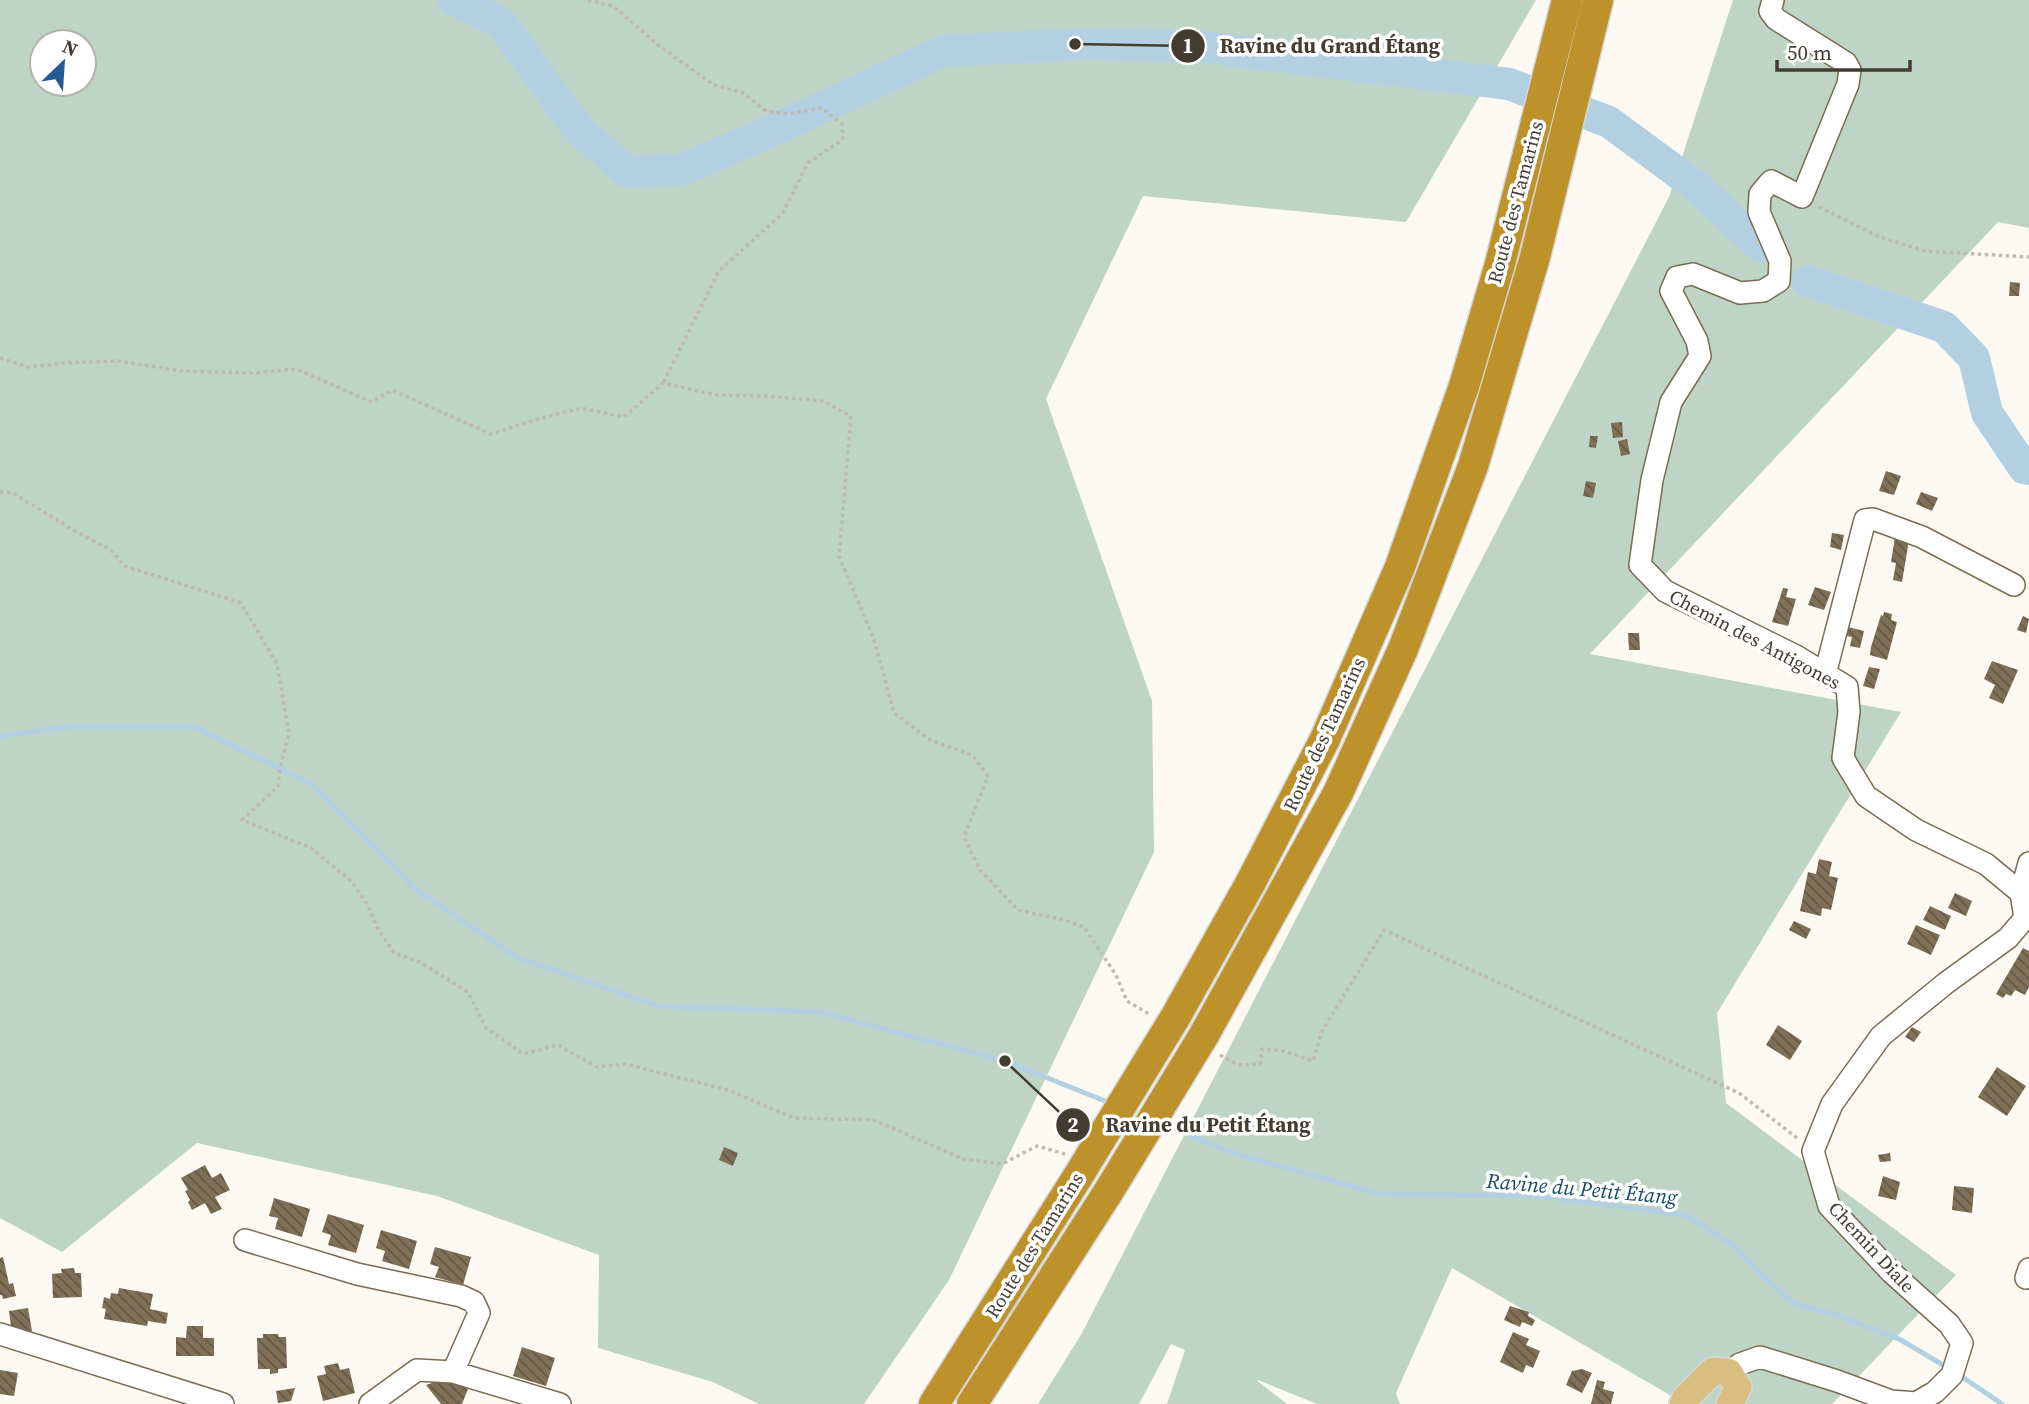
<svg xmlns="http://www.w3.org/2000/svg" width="2029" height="1404" font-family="'Source Serif 4',serif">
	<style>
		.green { fill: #bed4c7; fill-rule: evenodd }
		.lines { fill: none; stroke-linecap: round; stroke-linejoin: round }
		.stream { stroke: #b3d0e3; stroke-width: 5 }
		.river { stroke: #b3d0e3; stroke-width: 32 }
		.building { fill: url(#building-back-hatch) }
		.minor-casing { stroke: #7a6b52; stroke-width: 24 }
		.major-casing { stroke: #d6d4d2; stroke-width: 30 }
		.highway-casing { stroke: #d6d4d2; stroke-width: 33 }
		.path { stroke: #bfbbb3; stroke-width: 3.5; stroke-dasharray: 3.5 3.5; stroke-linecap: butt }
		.minor { stroke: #fff; stroke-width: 21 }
		.major { stroke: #d8be7f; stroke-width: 26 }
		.highway { stroke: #be922a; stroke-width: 30 }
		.highway-bridge-casing { stroke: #d6d4d2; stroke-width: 33; stroke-linecap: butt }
		.highway-bridge { stroke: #be922a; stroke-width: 30 }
		.labels { text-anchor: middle; stroke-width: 7; stroke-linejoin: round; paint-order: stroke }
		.street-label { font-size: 19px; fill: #433c31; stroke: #fff }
		.water-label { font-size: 21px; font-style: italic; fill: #174c67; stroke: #fff }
		.leader { fill: none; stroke: #433c31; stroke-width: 2.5 }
		.callout-dot { fill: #433c31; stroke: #fff; stroke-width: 2.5 }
		.mark-label { font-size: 21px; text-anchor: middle; font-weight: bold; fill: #fff }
		.callout-label { font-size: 21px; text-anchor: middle; font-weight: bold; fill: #433c31; stroke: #fff; stroke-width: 7; stroke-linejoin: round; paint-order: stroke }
	</style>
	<defs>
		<pattern id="building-back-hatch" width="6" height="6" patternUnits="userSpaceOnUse" patternTransform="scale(1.75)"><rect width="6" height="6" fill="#7f7057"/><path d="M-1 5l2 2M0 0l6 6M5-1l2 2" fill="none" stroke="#645845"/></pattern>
	</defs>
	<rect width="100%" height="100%" fill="#fcf9f3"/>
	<path class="green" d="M0,0h1536l-130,222 -263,-26 -97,203 106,302 2,151 -205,428 -85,124h-105l-46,-22 -115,-34 1,-93 -162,-59 -240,-53 -135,109 -62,-34zM42,42h42v42h-42z
		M1733,0h296v228l-31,-6 -408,432 311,58 -184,301 9,90 230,172 -124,129h-147l-233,-136 -56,125 4,11h-83l-62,-25 32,25h-120l18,-54 -14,-6 -32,60h-101l44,-71 587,-1136z"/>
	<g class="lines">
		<path class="stream" d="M0,736l66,-9h128l118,57 103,105 101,68 142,49 162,6 185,49 105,42
			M1161,1124l75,30 144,40 156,2 149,19 47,29 34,35 29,25 45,12 59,23 51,30
			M1958,1374l44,30"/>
		<path class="river" d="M454,0l46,22 80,109 48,41 55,-3 86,-37 174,-81 132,-7 119,2 315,38 100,38 88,65 63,59
			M1808,281l136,46 30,31 13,55 37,55 5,1"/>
	</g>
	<path class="building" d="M2010,282l10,1 -1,13h-10z
		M1622,422l1,15 -10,1 -2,-15z
		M1590,436h8l-2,12 -7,-1z
		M1627,439l3,15 -9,2 -3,-15z
		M1886,471l15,5 -7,19 -15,-4z
		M1586,481l10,2 -3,15 -10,-2z
		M1921,492l17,6 -6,13 -16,-7z
		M1832,533l12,2 -3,15 -11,-3z
		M1895,537l14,3 -7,42 -9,-2 3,-17 -5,-1z
		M1815,587l16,5 -7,18 -16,-5z
		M1783,588l5,1 -2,8 10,2 -8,27 -16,-4z
		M1884,612l8,2 -1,6 6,2 -10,38 -17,-5 1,-8 10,-32 2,1z
		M2023,616l6,3 -3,14 -9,-3z
		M1848,627l16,4 -4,17 -10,-2 2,-9 -6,-1z
		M1628,633h11l1,17h-11z
		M1992,661l26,9 -15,34 -14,-6 6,-13 -11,-6z
		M1869,667l11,2 -6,20 -11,-3z
		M1819,859l13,3 -3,14 9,2 -7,32 -9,-2 -1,8 -21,-5 8,-39 8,2z
		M1955,893l17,8 -6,15 -18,-8z
		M1930,906l21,10 -6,14 -22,-10z
		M1794,921l17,8 -5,10 -17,-9z
		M1916,925l24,10 -9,20 -24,-11z
		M2023,948l6,3v36l-4,8 -10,-5 -4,6 -5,-2 -3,4 -7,-4z
		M1778,1025l24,16 -12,19 -24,-15z
		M1912,1027l9,5 -7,10 -9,-5z
		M1997,1067l29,19 -19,30 -29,-19z
		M724,1147l14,6 -5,13 -14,-6z
		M1890,1153l1,8 -11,1 -2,-7z
		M205,1165l7,13 9,-5 9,17 -15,7 7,12 -11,5 -6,-11 -13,7 -4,-8 2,-2 -5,-9 3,-1 -7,-12z
		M1883,1176l17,6 -4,18 -18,-4z
		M1954,1186l20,2 -2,25 -20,-3z
		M274,1198l36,11 -8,28 -27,-8 3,-11 -9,-2z
		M328,1214l36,11 -8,28 -28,-8 3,-10 -9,-3z
		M381,1230l36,11 -8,28 -27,-8 3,-10 -9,-3z
		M435,1247l36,10 -8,28 -28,-8 4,-10 -9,-3z
		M3,1257l6,27 4,-1 3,13 -13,3 -1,-4h-2v-37z
		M74,1268l1,5h6l1,24 -29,1 -1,-24 10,-1 -1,-4z
		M119,1288l34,6 -3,15 18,4 -2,11 -18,-3 -1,5 -43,-7 2,-10 -4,-1 2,-11 6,2 1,-6 7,1z
		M1510,1306l19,6 -1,4 7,4 -3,6 -10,-4 -2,5 -16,-7z
		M28,1308l4,23 -20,3 -3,-23z
		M187,1326h16v12h11v18h-38v-19l10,1z
		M1513,1332l16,7 -3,6 14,6 -7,17 -7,-3 -3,8 -23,-11z
		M263,1334h15l1,3h7l1,31 -9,1v4l-8,1v-5h-12l-1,-31h6z
		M522,1347l33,11 -9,28 -33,-10z
		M338,1363l2,7 9,-2 6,25 -32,8 -6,-25 9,-2 -2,-8z
		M1582,1369l10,4 -10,20 -16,-8 6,-14z
		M0,1370l18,3 -4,23 -14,-2z
		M444,1379l24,10 -6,15h-21l-15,-19z
		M1597,1380l8,2 -2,7 11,3 -3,12h-20z
		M295,1388l-4,13 -13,2 -2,-12z"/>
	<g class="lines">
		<g class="minor-casing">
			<path id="minor" d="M1773,0l-3,11 6,8 70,44 4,7 -2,14 -46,113 -31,-16 -11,13 -1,18 21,49 -1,20 -16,10 -23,2 -47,-19 -16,3 -6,14 26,50 3,15 -29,46 -19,78 -12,85 25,26 131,65 51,31 2,25 -6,46 23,38 50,34 70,34 35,29
				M1825,674l40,-154 8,-1 49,18 92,48
				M245,1240l112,34 104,22 13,6 5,11 -26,59
				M2026,1278l3,-9
				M0,1334l223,70
				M1729,1372l11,-8 20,-7 77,24 54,20 25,2 19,-11 17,-17 10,-32 -13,-19 -58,-52 -62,-66 -16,-55 19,-47 49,-68 65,-53 62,-45 17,-20 -4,-25 8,-30
				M370,1404l47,-34 36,2 107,32"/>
		</g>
		<g class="major-casing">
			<path id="major" d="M1683,1404l2,-5 28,-28 16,1 9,15 -8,17"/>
		</g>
		<g class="highway-casing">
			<path id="highway" d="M1176,1016l75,-134 74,-143 75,-172 64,-181 36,-122 67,-264
				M1204,1035l134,-242 65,-144 70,-183 62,-209 63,-257
				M934,1404l143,-226
				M972,1404l135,-210"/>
		</g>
		<path class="path" d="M588,0l25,6 45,39 56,40 29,8 23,18 22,3 33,-6 21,16 1,15 -35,24 -26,51 -63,57 -56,112
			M1819,207l61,30 45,14 104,6
			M0,358l28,9 36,-4 54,-2 64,10 72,2 42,-4 76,33 20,-12 99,44 44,-14 46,-12 43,9 39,-34 53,12 50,1 57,5 28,15 -12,140 35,83 20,74 36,27 42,15 16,21 -24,61 16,33 38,40 46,10 20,7 32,48 11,26 22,13
			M0,492l13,1 62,38 36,19 14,16 116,37 36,61 12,70 -9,34 -2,18 -36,34 69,28 41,34 15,22 10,23 17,26 24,8 50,31 18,36 37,26 35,-9 39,22 28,-3 103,26 66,28 80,2 89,39 39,5 35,-18 28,8
			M1220,1055l18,10 22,-1 2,-15 22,2 29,10 9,-30 62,-101 355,163 58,45"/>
		<use href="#minor" class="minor"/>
		<use href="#major" class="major"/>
		<use href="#highway" class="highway"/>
		<g class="highway-bridge-casing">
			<path id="highway-bridge" d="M1077,1178l99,-162
				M1107,1194l97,-159"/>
		</g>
		<use href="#highway-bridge" class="highway-bridge"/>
	</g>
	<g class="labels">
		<g class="street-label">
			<text transform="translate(1515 202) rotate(-75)" y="7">Route des Tamarins</text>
			<text transform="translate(1755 639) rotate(28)" y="7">Chemin des Antigones</text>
			<text transform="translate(1324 734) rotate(-65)" y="7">Route des Tamarins</text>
			<text transform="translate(1034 1245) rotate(-58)" y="7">Route des Tamarins</text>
			<text transform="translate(1872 1247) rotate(47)" y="7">Chemin Diale</text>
		</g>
		<g class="water-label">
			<text transform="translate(1582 1189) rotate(5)" y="7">Ravine du Petit Étang</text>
		</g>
	</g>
	<path class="leader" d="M1075 44L1188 46M1005 1061L1073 1125"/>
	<g class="callout-dot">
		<circle cx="1075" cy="44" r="7"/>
		<circle cx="1005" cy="1061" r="7"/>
		<circle cx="1188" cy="46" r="18"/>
		<circle cx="1073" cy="1125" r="18"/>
	</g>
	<g class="mark-label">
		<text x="1188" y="53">1</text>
		<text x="1073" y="1132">2</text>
	</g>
	<g class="callout-label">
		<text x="1330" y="53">Ravine du Grand Étang</text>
		<text x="1208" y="1132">Ravine du Petit Étang</text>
	</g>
	<g transform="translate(63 63) rotate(25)"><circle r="33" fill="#ffffff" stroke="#b4b1ad" stroke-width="2"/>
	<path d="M0-5L12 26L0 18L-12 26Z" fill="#265a92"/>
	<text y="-10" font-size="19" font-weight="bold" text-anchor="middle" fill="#433c31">N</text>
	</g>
	<path d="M1777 60v10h133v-10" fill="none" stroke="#433c31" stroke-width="3.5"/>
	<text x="1787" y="60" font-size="21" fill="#433c31" stroke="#ffffff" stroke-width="5" paint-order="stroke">50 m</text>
</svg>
